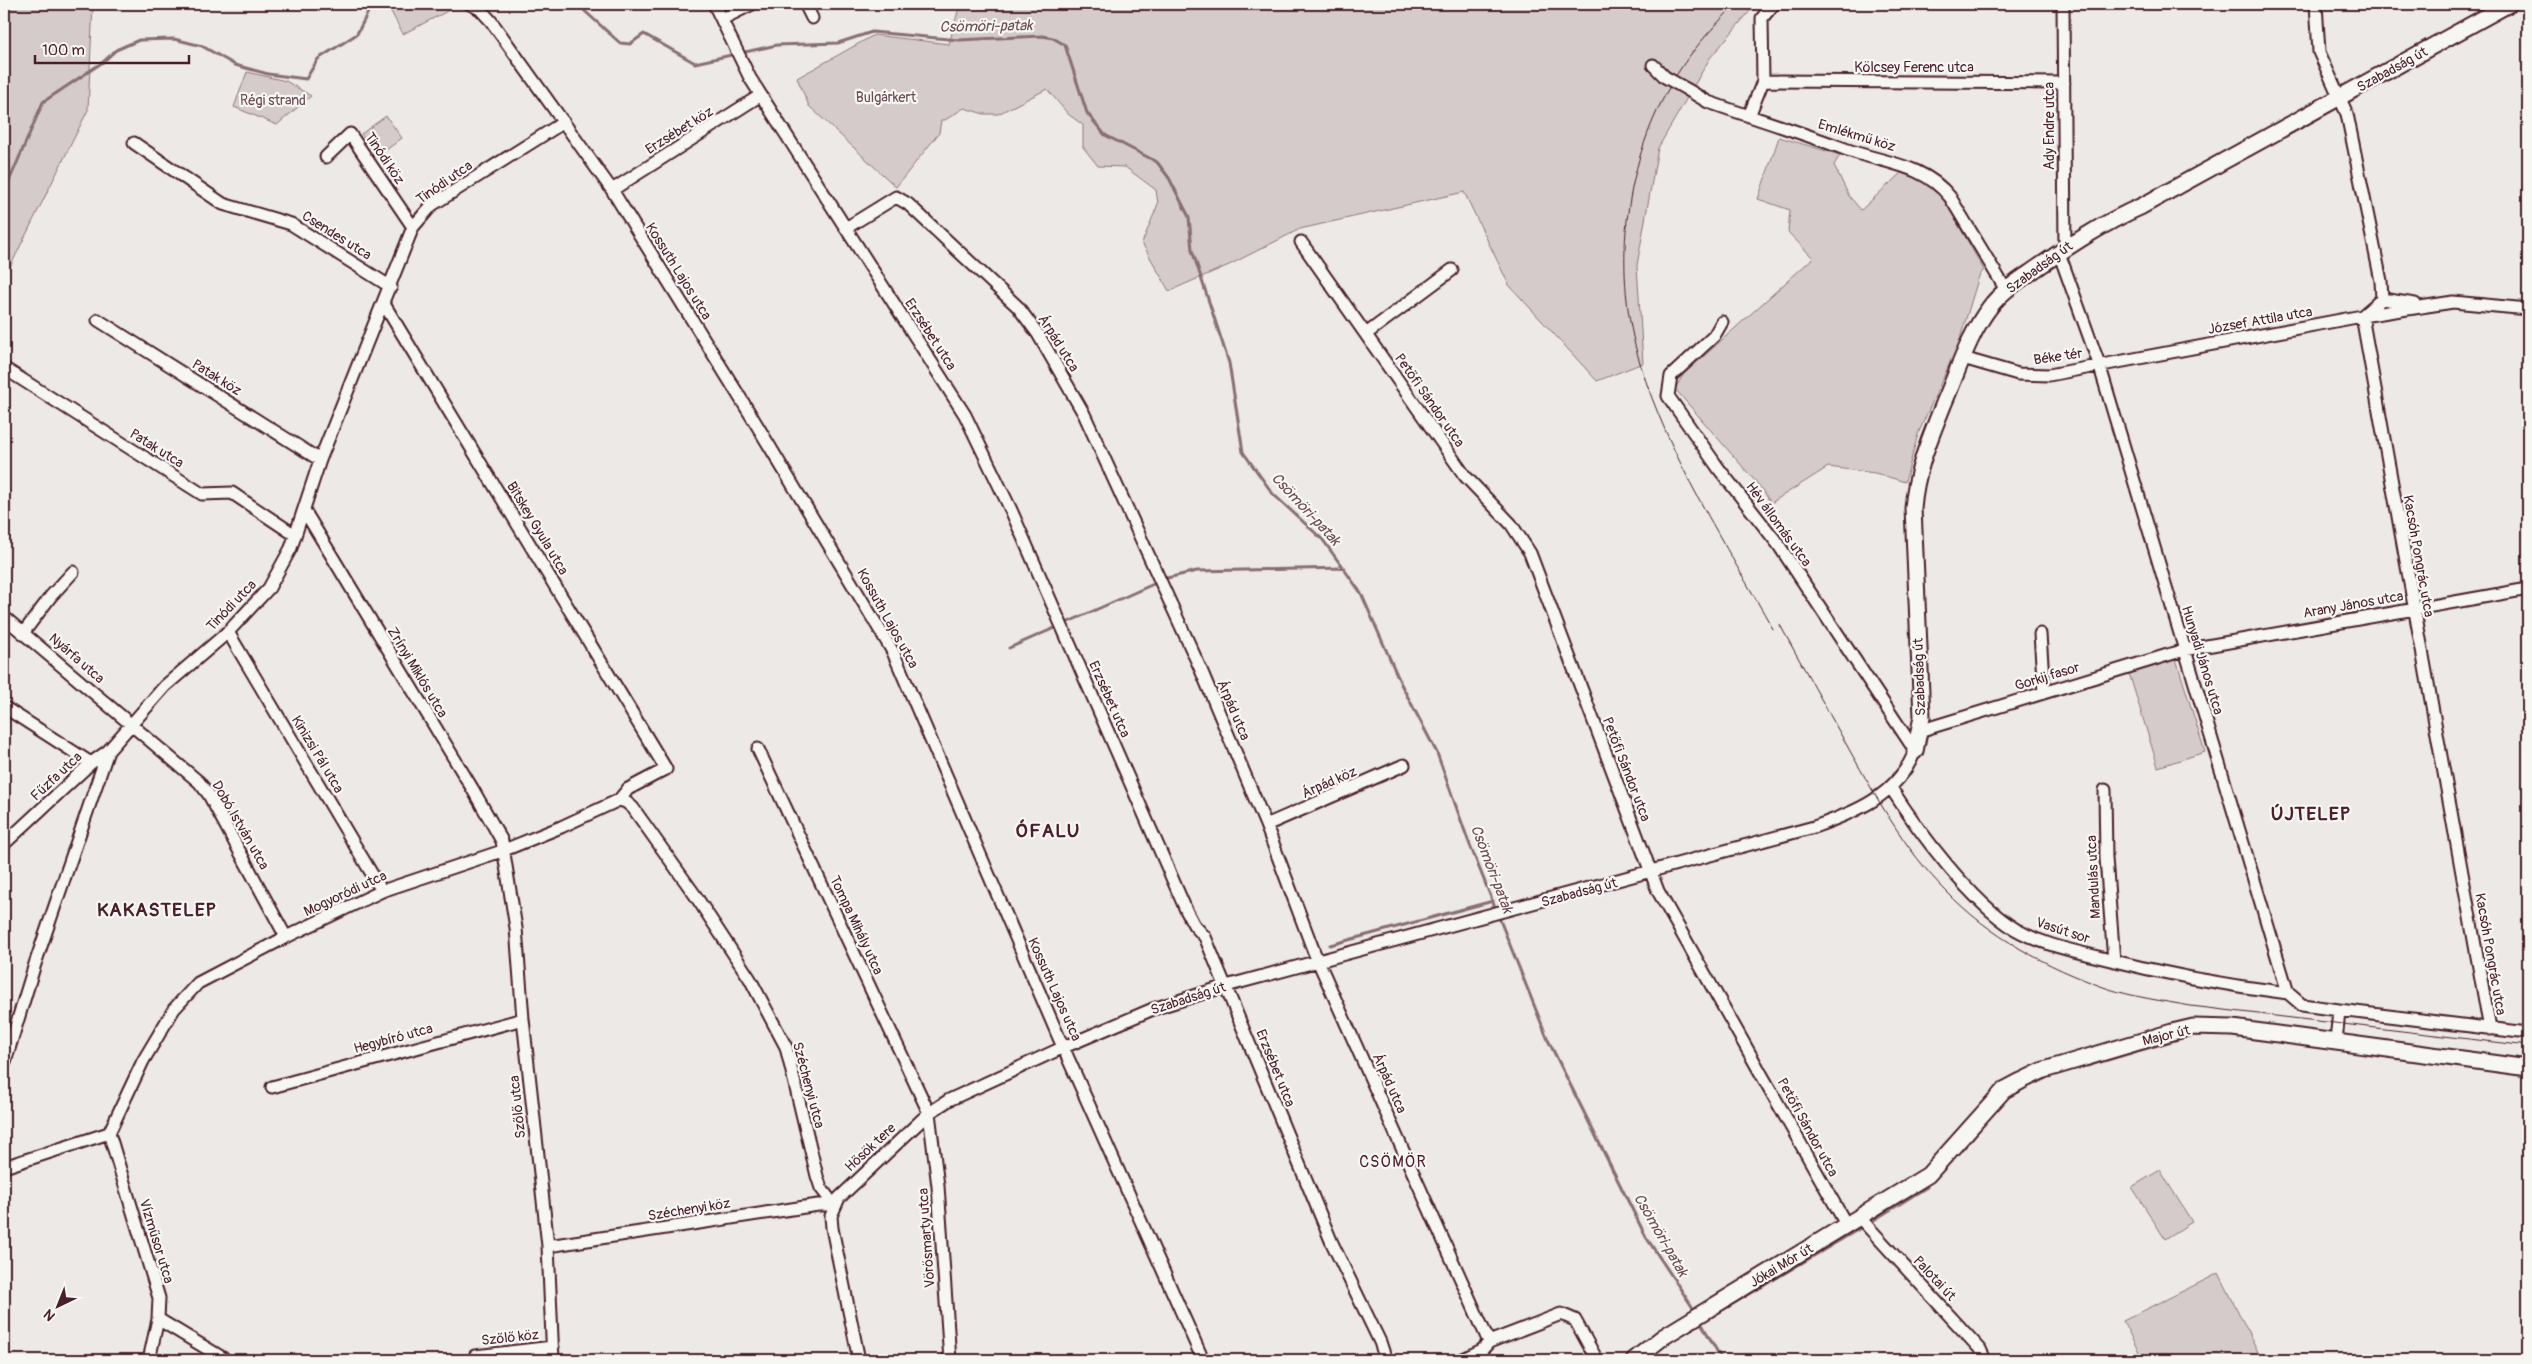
<svg xmlns="http://www.w3.org/2000/svg" width="2532" height="1364" font-family="Pangolin,sans-serif">
	<style>
		.green { fill: #d4cbca; stroke: #8f757a }
		.lines { fill: none; stroke-linecap: round; stroke-linejoin: round }
		.stream { stroke: #886e73; stroke-width: 3 }
		.minor-casing { stroke: #4a1f2b; stroke-width: 15 }
		.tertiary-casing { stroke: #4a1f2b; stroke-width: 19 }
		.minor { stroke: #f6f6f2; stroke-width: 11 }
		.tertiary { stroke: #f6f6f2; stroke-width: 15 }
		.tram { stroke: #4a1f2b; stroke-width: 1 }
		.minor-bridge-casing { stroke: #4a1f2b; stroke-width: 15; stroke-linecap: butt }
		.minor-bridge { stroke: #f6f6f2; stroke-width: 11 }
		.labels { text-anchor: middle; stroke-width: 4.5; stroke-linejoin: round; paint-order: stroke }
		.street-label { font-size: 14px; fill: #4a1f2b; stroke: #f6f6f2 }
		.park-label { font-size: 14px; fill: #6c4a53; stroke: #f6f6f2 }
		.water-label { font-size: 15px; font-style: italic; fill: #6e4d55; stroke: #f6f6f2 }
		.quarter-label { font-size: 16px; letter-spacing: 1px; fill: #4a1f2b; stroke: #f6f6f2 }
		.district-label { font-size: 19px; font-weight: bold; letter-spacing: 1px; fill: #4a1f2b; stroke: #f6f6f2 }
	</style>
	<rect width="100%" height="100%" fill="#ece9e6"/>
	<filter id="ink" filterUnits="userSpaceOnUse"><feTurbulence type="fractalNoise" baseFrequency=".02" numOctaves="2"/><feDisplacementMap in="SourceGraphic" scale="10" xChannelSelector="R" yChannelSelector="G"/><feConvolveMatrix kernelMatrix="1 2 1 2 8 2 1 2 1" color-interpolation-filters="sRGB"/></filter>
	<g filter="url(#ink)">
		<path class="green" d="M4,4h89l-5,106 -84,169z
			M387,4h74l-58,30z
			M960,4h796l-46,54 -52,90 -21,117 6,98 -46,18 -88,-96 -45,-93 -164,37 -71,36 -60,26 -27,-48 16,-39 -2,-14 -31,-23 -27,-1 -15,-19v-22l-15,-11 -21,-25 -49,25h-14l-20,-6 -19,12h-4l-2,13 -43,54 -87,-81 -12,-28 77,-43 75,9z
			M247,72l39,9 25,15 -34,29 -43,-18z
			M386,116l16,22 -25,19 -16,-23z
			M1779,137l61,18 -6,10 15,31 12,14 43,-40 19,6 16,15 45,79 -5,6 -20,66 -41,92 -13,48 -30,-9 -47,-6 -57,36 -9,-14 -87,-100 8,-14 130,-117 -25,-26 2,-22 -32,-11z
			M2176,659l29,93 -47,15 -29,-94z
			M2160,1170l32,52 -27,17 -33,-52z
			M2219,1273l43,87h-119l-20,-39z"/>
		<g class="lines">
			<path class="stream" d="M577,4l43,39 10,1 14,-10 51,29 82,-18 61,-2 34,-11 87,8 83,-4 11,2 12,7 22,68 18,22 52,27 12,16 20,39 3,33 37,113 14,89 30,42 50,46 38,53 40,91 36,69 31,87 80,200 98,197 49,74
				M4,193l39,-91 60,-40 13,-12 23,-10 35,-1 28,7 33,19 33,9 38,5 12,-20 39,-25 15,-30
				M1064,624l103,-46 30,-7 148,-3
				M1009,648l50,-22
				M1330,945l163,-44
				M2226,1035l47,6
				M2087,1066l105,-31
				M1962,1150l20,-24
				M1869,1223l58,-36
				M1699,1319l23,41
				M1682,1334l182,-108"/>
			<g class="minor-casing">
				<path id="minor" d="M470,4l10,5 11,12 121,169 140,227 141,235 166,386 144,322
					M714,4l36,74 215,337 46,95 175,400 8,15 11,12 127,306 48,99 6,18
					M805,4l7,14
					M2063,4l2,245
					M2316,4l3,48 28,62 34,167 1,18
					M722,19l30,-15
					M1653,65l12,12
					M1763,81l301,2
					M1688,90l20,12c46,16 92,30 137,47 37,14 78,14 105,48l56,93
					M1749,116l14,-35 -1,-63 12,-14
					M134,143l89,61 68,20 100,63
					M326,157l24,-23 63,93
					M612,190l149,-95
					M846,228l50,-31 12,7 110,103 20,27 46,80 117,256 65,155 48,127 175,390
					M1301,242l164,234 46,48 19,29 128,338 189,335
					M2059,253l40,111 189,629 14,12 37,5 -3,32
					M2382,299l-20,17 128,713
					M2382,299l33,5
					M98,320l222,140
					M1366,334l86,-64
					M1963,358l55,16 31,1 313,-59 91,-14 75,7
					M7,370l195,124 30,-1 63,42
					M304,510l168,278 30,53 14,87 7,91 25,227 5,114
					M4,617l195,165 10,13 77,142
					M24,632l27,-36 22,-24
					M228,632l154,259
					M2040,634l4,59
					M4,707l87,56
					M1919,731l265,-81 344,-61
					M758,749l171,364 9,73 12,174
					M1891,788c28,44 80,114 124,141 26,15 55,21 83,28 62,16 125,28 190,36
					M2105,790l1,68 8,103
					M619,800l7,2 7,6 62,87 55,84 36,68 31,129 4,12 13,17
					M1266,825l138,-60
					M4,844l87,-81 17,-12
					M2339,1010l189,23
					M4,1065l31,-101 73,-213 57,-65 63,-54 41,-44 22,-40 29,-88 93,-233 19,-22 132,-83
					M272,1087l251,-68
					M109,1133l34,-72 31,-52 24,-26 88,-46 96,-46 120,-40 59,-24 58,-27 9,-11 38,-20 -282,-465
					M109,1133l50,165 -1,21 -9,41
					M4,1167l105,-34
					M1860,1218l120,131 5,11
					M548,1246l270,-41h16
					M158,1319l68,41
					M474,1360l1,-4 78,-9
					M859,1360l-27,-132 -1,-12 8,-18 90,-85 20,-13 115,-53 89,-38 73,-23 588,-159c42,-15 83,-31 101,-76l-5,-8 -132,-199 -59,-75 -51,-73 3,-20 43,-40 8,-14
					M1461,1360l21,-10 7,-8 72,-28 14,6 22,40"/>
			</g>
			<g class="tertiary-casing">
				<path id="tertiary" d="M1915,751l7,-34 -9,-209c3,-38 17,-70 31,-105 14,-32 25,-69 46,-96 12,-16 28,-26 44,-37 35,-24 69,-47 108,-64l367,-202
					M1634,1360l29,-23 265,-162 76,-85 17,-9 23,-11 128,-38 21,-5 40,1 295,40"/>
			</g>
			<use href="#minor" class="minor"/>
			<use href="#tertiary" class="tertiary"/>
			<path class="tram" d="M1736,4c-25,25 -49,51 -66,82 -47,82 -58,187 -30,277 29,95 85,181 133,266
				M1780,625c23,42 47,84 70,126 28,49 55,99 96,140 44,46 101,76 160,97 27,9 57,13 85,18l337,40"/>
			<g class="minor-bridge-casing">
				<path id="minor-bridge" d="M1665,77l23,13"/>
			</g>
			<use href="#minor-bridge" class="minor-bridge"/>
		</g>
	</g>
	<g class="labels">
		<g class="street-label">
			<text x="1914" y="72">Kölcsey Ferenc utca</text>
			<text transform="translate(2392 69) rotate(-29)" y="5">Szabadság út</text>
			<text transform="translate(2049 126) rotate(-90)" y="5">Ady Endre utca</text>
			<text transform="translate(679 130) rotate(-32)" y="5">Erzsébet köz</text>
			<text transform="translate(1857 135) rotate(17)" y="5">Emlékmű köz</text>
			<text transform="translate(385 158) rotate(56)" y="5">Tinódi köz</text>
			<text transform="translate(444 182) rotate(-35)" y="5">Tinódi utca</text>
			<text transform="translate(337 235) rotate(32)" y="5">Csendes utca</text>
			<text transform="translate(2039 267) rotate(-36)" y="5">Szabadság út</text>
			<text transform="translate(679 271) rotate(58)" y="5">Kossuth Lajos utca</text>
			<text transform="translate(2260 320) rotate(-10)" y="5">József Attila utca</text>
			<text transform="translate(931 334) rotate(57)" y="5">Erzsébet utca</text>
			<text transform="translate(1059 343) rotate(58)" y="5">Árpád utca</text>
			<text transform="translate(2058 356) rotate(-8)" y="5">Béke tér</text>
			<text transform="translate(217 377) rotate(32)" y="5">Patak köz</text>
			<text transform="translate(1430 400) rotate(55)" y="5">Petőfi Sándor utca</text>
			<text transform="translate(157 448) rotate(32)" y="5">Patak utca</text>
			<text transform="translate(1779 524) rotate(54)" y="5">Hév állomás utca</text>
			<text transform="translate(538 528) rotate(59)" y="5">Bitskey Gyula utca</text>
			<text transform="translate(2419 556) rotate(80)" y="5">Kacsóh Pongrác utca</text>
			<text transform="translate(2353 604) rotate(-10)" y="5">Arany János utca</text>
			<text transform="translate(231 605) rotate(-46)" y="5">Tinódi utca</text>
			<text transform="translate(888 618) rotate(61)" y="5">Kossuth Lajos utca</text>
			<text transform="translate(77 658) rotate(41)" y="5">Nyárfa utca</text>
			<text transform="translate(2203 660) rotate(73)" y="5">Hunyadi János utca</text>
			<text transform="translate(418 672) rotate(59)" y="5">Zrínyi Miklós utca</text>
			<text transform="translate(2047 676) rotate(-17)" y="5">Gorkij fasor</text>
			<text transform="translate(1919 677) rotate(-92)" y="5">Szabadság út</text>
			<text transform="translate(1110 699) rotate(66)" y="5">Erzsébet utca</text>
			<text transform="translate(1234 710) rotate(67)" y="5">Árpád utca</text>
			<text transform="translate(318 754) rotate(59)" y="5">Kinizsi Pál utca</text>
			<text transform="translate(1627 769) rotate(69)" y="5">Petőfi Sándor utca</text>
			<text transform="translate(56 776) rotate(-43)" y="5">Fűzfa utca</text>
			<text transform="translate(1329 782) rotate(-24)" y="5">Árpád köz</text>
			<text transform="translate(241 825) rotate(60)" y="5">Dobó István utca</text>
			<text transform="translate(2093 877) rotate(-93)" y="5">Mandulás utca</text>
			<text transform="translate(1579 892) rotate(-15)" y="5">Szabadság út</text>
			<text transform="translate(345 893) rotate(-25)" y="5">Mogyoródi utca</text>
			<text transform="translate(857 925) rotate(65)" y="5">Tompa Mihály utca</text>
			<text transform="translate(2063 930) rotate(18)" y="5">Vasút sor</text>
			<text transform="translate(2491 954) rotate(80)" y="5">Kacsóh Pongrác utca</text>
			<text transform="translate(1055 989) rotate(66)" y="5">Kossuth Lajos utca</text>
			<text transform="translate(1188 998) rotate(-18)" y="5">Szabadság út</text>
			<text transform="translate(2166 1035) rotate(-14)" y="5">Major út</text>
			<text transform="translate(393 1038) rotate(-15)" y="5">Hegybíró utca</text>
			<text transform="translate(1276 1068) rotate(68)" y="5">Erzsébet utca</text>
			<text transform="translate(1390 1083) rotate(66)" y="5">Árpád utca</text>
			<text transform="translate(809 1085) rotate(75)" y="5">Széchenyi utca</text>
			<text transform="translate(517 1107) rotate(-96)" y="5">Szőlő utca</text>
			<text transform="translate(1808 1127) rotate(61)" y="5">Petőfi Sándor utca</text>
			<text transform="translate(870 1147) rotate(-43)" y="5">Hősök tere</text>
			<text transform="translate(689 1209) rotate(-9)" y="5">Széchenyi köz</text>
			<text transform="translate(926 1238) rotate(-94)" y="5">Vörösmarty utca</text>
			<text transform="translate(157 1241) rotate(73)" y="5">Vízműsor utca</text>
			<text transform="translate(1781 1265) rotate(-31)" y="5">Jókai Mór út</text>
			<text transform="translate(1935 1278) rotate(47)" y="5">Palotai út</text>
			<text transform="translate(510 1337) rotate(-6)" y="5">Szőlő köz</text>
		</g>
		<g class="park-label">
			<text x="886" y="102">Bulgárkert</text>
			<text x="273" y="105">Régi strand</text>
		</g>
		<g class="water-label">
			<text transform="translate(986 26) rotate(-1)" y="5">Csömöri-patak</text>
			<text transform="translate(1306 509) rotate(47)" y="5">Csömöri-patak</text>
			<text transform="translate(1492 869) rotate(69)" y="5">Csömöri-patak</text>
			<text transform="translate(1661 1235) rotate(60)" y="5">Csömöri-patak</text>
		</g>
		<g class="quarter-label">
			<text x="1393" y="1167">CSÖMÖR</text>
		</g>
		<g class="district-label">
			<text x="2311" y="820">ÚJTELEP</text>
			<text x="1048" y="837">ÓFALU</text>
			<text x="157" y="916">KAKASTELEP</text>
		</g>
	</g>
	<rect width="2532" height="1364" fill="none" stroke="#f6f6f2" stroke-width="20"/>
	<rect x="10" y="10" width="2512" height="1344" fill="none" stroke="#4a1f2b" stroke-width="2" filter="url(#ink)"/>
	<g transform="translate(58 1306) rotate(223)" stroke="#f6f6f2" stroke-width="4" paint-order="stroke">
	<path d="M0-4L9 19L0 12L-9 19Z" fill="#4a1f2b"/>
	<text y="-8" font-size="14" font-weight="bold" text-anchor="middle" fill="#4a1f2b">N</text>
	</g>
	<path d="M35 55v8h154v-8" fill="none" stroke="#4a1f2b" stroke-width="2.5"/>
	<text x="42" y="55" font-size="15" fill="#4a1f2b" stroke="#f6f6f2" stroke-width="4" paint-order="stroke">100 m</text>
</svg>
